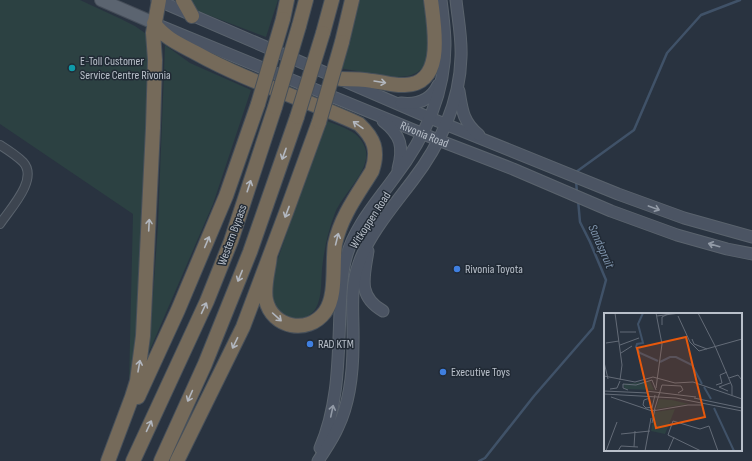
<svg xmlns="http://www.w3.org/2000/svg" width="752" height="461" font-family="'Sofia Sans Condensed',sans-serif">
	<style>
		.green { fill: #2c4142 }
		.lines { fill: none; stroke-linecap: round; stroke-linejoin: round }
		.stream { stroke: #405268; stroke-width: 2.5 }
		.minor-casing { stroke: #5a636d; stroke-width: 10 }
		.secondary-casing { stroke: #5a636d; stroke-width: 13 }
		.primary-casing { stroke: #464e59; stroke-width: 14 }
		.motorway-casing { stroke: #47505a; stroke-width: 16 }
		.minor { stroke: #3d4550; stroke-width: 8 }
		.secondary { stroke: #4b5463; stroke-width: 11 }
		.primary { stroke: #5b6470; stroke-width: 12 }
		.motorway { stroke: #756a5a; stroke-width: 14 }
		.motorway-bridge-casing { stroke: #47505a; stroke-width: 16; stroke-linecap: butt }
		.motorway-bridge { stroke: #756a5a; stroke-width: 14 }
		.oneway { stroke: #b2b7bf }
		.oneway2 { stroke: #929aa6 }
		.culture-dot { fill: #0f9aa8; stroke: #212a35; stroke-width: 1.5 }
		.shop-dot { fill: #3f7fe0; stroke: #212a35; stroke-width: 1.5 }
		.labels { text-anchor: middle; stroke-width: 3; stroke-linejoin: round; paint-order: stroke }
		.poi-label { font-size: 12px; fill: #b9c0ca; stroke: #212a35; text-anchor: start }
		.street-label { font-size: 12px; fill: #b9c0ca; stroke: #212a35 }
		.water-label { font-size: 13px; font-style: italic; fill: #7d92aa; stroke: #212a35 }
		.inset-river { fill: none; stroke: #405268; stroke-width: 2 }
		.inset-road { fill: none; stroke: #636b77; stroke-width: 1 }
		.view { fill: #e8590c; fill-opacity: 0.15; stroke: #e8590c; stroke-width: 2 }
		.inset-edge { fill: none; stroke: #b9c0ca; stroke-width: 2 }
	</style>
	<rect width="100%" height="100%" fill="#293340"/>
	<path class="green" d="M0,0h80l41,19 14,7 10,7 4,7 -7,242 -8,89 -5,12 4,-169 -133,-90z
		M190,0h88l-12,37 -71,-27z
		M357,0h67c1,16 5,34 4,50 -2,33 -32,28 -55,24 -11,-2 -22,-4 -34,-6z
		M165,45l25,18 61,27 -38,114 -64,148 9,-127z
		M325,120c17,8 36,10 41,31 4,20 -24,44 -31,62 -7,18 -11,37 -13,56 -1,13 0,28 -6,39 -4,7 -15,13 -23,12 -6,-1 -14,-6 -20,-9l-3,-29z"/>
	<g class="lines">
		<path class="stream" d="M576,173v-1l58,-42 33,-77 34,-38 39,-15
			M576,180l1,13
			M479,461l6,-3 49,-62 59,-68 13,-48 -16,-38 -10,-20 -2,-22"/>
		<g class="minor-casing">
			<path id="minor" d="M0,145c8,5 16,10 23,17 16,17 -13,47 -23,62"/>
		</g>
		<g class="secondary-casing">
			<g id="secondary">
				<path d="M157,0l273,118 188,76 66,24 68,19"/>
				<path id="s1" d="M158,25l280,115 75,29 98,42 66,24 50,14 25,5"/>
				<path d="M459,91c3,19 4,31 20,44"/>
				<path d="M401,103c17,2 30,-3 37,-18"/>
				<path d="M383,121c18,14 21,26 15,48"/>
				<path d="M368,251c-4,26 -11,45 15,60"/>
				<path d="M320,448c19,-44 18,-90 20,-136 1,-18 1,-37 6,-54 8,-31 30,-55 48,-80 30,-39 51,-83 51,-133 0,-15 -2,-30 -4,-45"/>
				<path d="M318,461c7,-11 15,-22 20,-34 12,-25 15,-55 15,-83 1,-27 -4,-55 6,-81 10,-29 36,-59 54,-83 27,-35 47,-78 48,-123 1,-19 -3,-38 -5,-57"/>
			</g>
		</g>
		<g class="primary-casing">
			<path id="primary" d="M101,0l53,23"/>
		</g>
		<g class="motorway-casing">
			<path id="motorway" d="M183,0l9,16
				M283,19l4,-19
				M154,23c10,15 27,22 42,30 52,29 109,46 163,71 15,14 20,26 13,47 -14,23 -31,45 -37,73 -3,20 2,52 -10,68 -17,23 -53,16 -59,-12 -3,-14 3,-31 4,-45
				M299,26l7,-26
				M323,33l9,-33
				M342,42l10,-42
				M341,79c10,0 21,0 31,2 11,1 22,5 33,4 41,-1 29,-59 26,-85
				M138,397l40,-87 48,-114 32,-92
				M108,461l24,-64 5,-16 6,-45 10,-208 2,-68 -2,-27 6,-33
				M133,461l74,-160 24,-60 44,-134
				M161,461l44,-97 45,-112 47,-135
				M177,461l66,-134 44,-117 32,-88"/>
		</g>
		<use href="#minor" class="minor"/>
		<use href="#secondary" class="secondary"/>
		<use href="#primary" class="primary"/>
		<use href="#motorway" class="motorway"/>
		<g class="motorway-bridge-casing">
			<path id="motorway-bridge" d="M258,104l25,-85
				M275,107l24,-81
				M297,117l26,-84
				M319,122l23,-80"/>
		</g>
		<use href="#motorway-bridge" class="motorway-bridge"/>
	</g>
	<defs><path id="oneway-shaft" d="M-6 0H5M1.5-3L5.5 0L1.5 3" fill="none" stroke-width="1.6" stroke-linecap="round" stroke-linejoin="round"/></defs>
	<g class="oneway">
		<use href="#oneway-shaft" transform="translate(380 82) rotate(9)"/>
		<use href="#oneway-shaft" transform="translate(358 125) rotate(-145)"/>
		<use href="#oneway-shaft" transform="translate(284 154) rotate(110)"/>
		<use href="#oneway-shaft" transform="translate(249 186) rotate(-72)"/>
		<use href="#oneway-shaft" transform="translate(287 212) rotate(111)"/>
		<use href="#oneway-shaft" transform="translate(149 225) rotate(-87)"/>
		<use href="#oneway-shaft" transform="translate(337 239) rotate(-76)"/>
		<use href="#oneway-shaft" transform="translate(207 242) rotate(-67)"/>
		<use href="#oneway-shaft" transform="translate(240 276) rotate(112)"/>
		<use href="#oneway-shaft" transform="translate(204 308) rotate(-65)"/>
		<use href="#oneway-shaft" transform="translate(277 317) rotate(42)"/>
		<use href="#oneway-shaft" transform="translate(235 343) rotate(116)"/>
		<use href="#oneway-shaft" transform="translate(139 366) rotate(-80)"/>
		<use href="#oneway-shaft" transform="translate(190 396) rotate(114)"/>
		<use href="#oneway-shaft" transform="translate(149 426) rotate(-65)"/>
	</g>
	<g class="oneway2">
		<use href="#oneway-shaft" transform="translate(654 208) rotate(20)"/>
		<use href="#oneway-shaft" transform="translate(714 245) rotate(-164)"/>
		<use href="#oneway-shaft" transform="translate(332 411) rotate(-78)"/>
	</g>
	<circle class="culture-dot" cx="72" cy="68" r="4"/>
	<g class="shop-dot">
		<circle cx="457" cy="269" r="4"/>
		<circle cx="310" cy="344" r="4"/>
		<circle cx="443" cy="372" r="4"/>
	</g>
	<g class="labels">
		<g class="poi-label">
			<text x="80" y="65">E-Toll Customer<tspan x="80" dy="14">Service Centre Rivonia</tspan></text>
			<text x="465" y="273">Rivonia Toyota</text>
			<text x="318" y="348">RAD KTM</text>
			<text x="451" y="376">Executive Toys</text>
		</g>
		<g class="street-label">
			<text dy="4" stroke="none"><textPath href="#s1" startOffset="288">Rivonia Road</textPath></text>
			<text transform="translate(370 220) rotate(-57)" y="4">Witkoppen Road</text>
			<text transform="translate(232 235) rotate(-70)" y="4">Western Bypass</text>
		</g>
		<g class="water-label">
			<text transform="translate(602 246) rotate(66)" y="5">Sandspruit</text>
		</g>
	</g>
	<g transform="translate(604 313)">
		<rect width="138" height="138" fill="#293340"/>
		<path d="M46,68l4,9 -29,-1 -2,-5zM55,86l13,1 17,4 -33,5zM71,96l-10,25 -14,-3 4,-19z" fill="#2c4142"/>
		<path class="inset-river" d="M39,0l-5,11 5,19 -6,1 -1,3 4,6 18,8M56,49l10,-5h6l16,8 10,19M100,74l7,12M110,95l20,43"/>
		<path class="inset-road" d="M11,0l7,52 -2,15M94,0l17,33 17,40v9M53,3l23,-3M74,3l12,26 9,9 43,-12M58,12v-8l6,-3M16,19h16M88,26l2,5 13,5M2,30l13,-2M16,32l19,-7M17,40l11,-7M0,49l4,17M0,63l31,6 18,-5 22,6 18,-1 49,17M125,65l9,-3 3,4M112,72l6,-2 -2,-8 7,-3M52,75l6,-44 -6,-31M6,76l7,-1 3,-7M24,77l-5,-2v-4l13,1 16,-5 4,10M0,78l44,2M42,78l50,6M124,78l-9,-4 11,-4M0,81l72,4 66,13M7,84l41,14 36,-6h14M46,85l-6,2 -1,5 3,3 6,-1M90,85l48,10M48,95l3,-13M50,98l8,-26 19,1 2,4 -5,3M48,110l3,-14M17,121l29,-3M30,134l1,-16M2,138l11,-29M14,138l3,-5 17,1M41,138l6,-33M64,138l6,-14M97,138l-33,-16 5,-14 27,8 9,-3 9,25"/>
		<path class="view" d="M82,24l19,80 -49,11 -19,-80z"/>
		<rect width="138" height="138" class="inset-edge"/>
	</g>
</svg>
